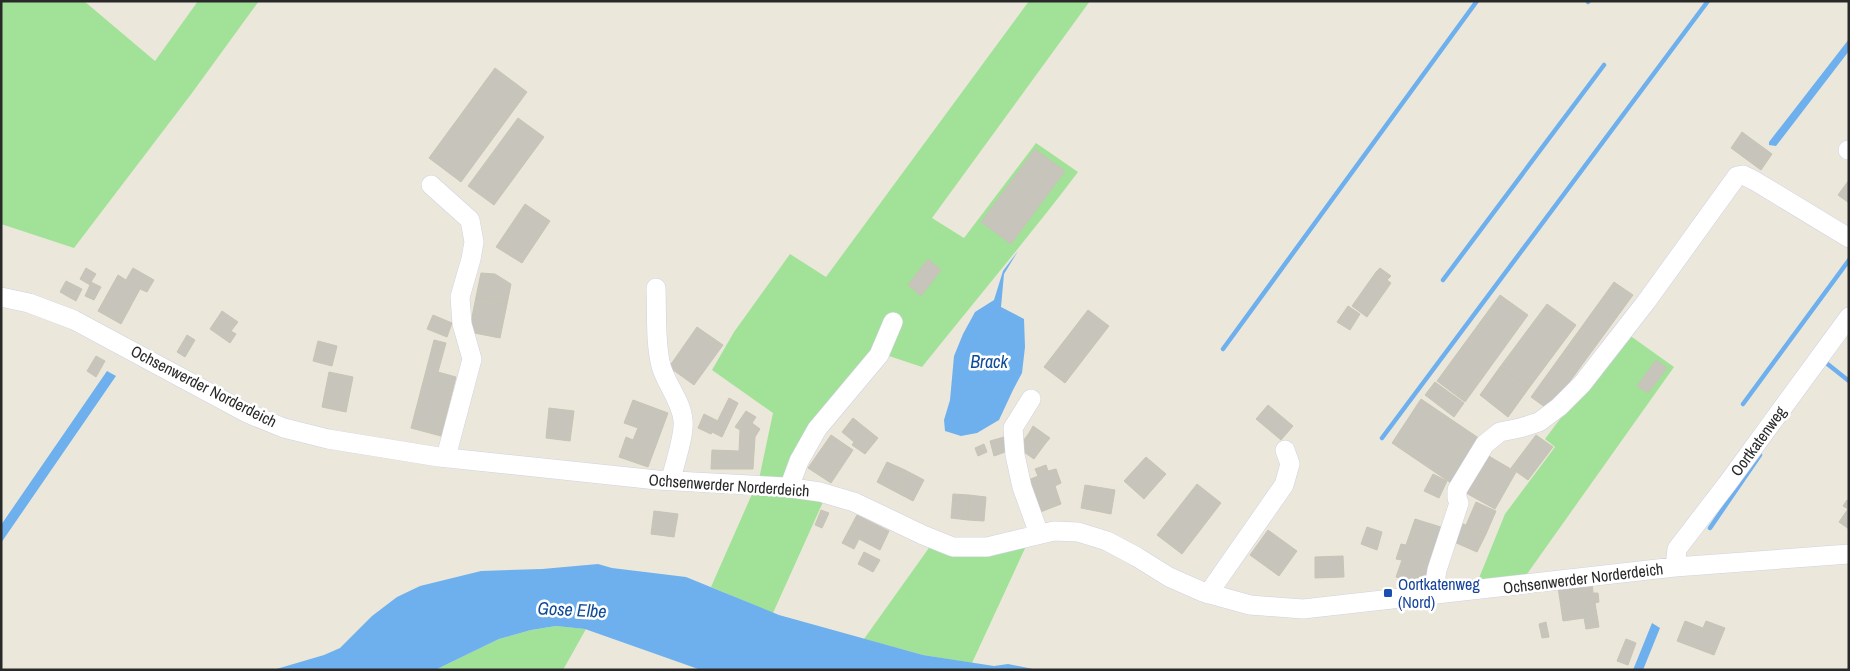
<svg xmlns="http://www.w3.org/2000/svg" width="1850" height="671" font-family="'Archivo Narrow',sans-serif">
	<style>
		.green { fill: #a1e298 }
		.water { fill: #6eb0ed }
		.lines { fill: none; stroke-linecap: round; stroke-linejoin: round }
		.stream { stroke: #6eb0ed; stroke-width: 4.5 }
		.building { fill: #c7c4bb; stroke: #c7c4b5 }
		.minor-casing { stroke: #d1d0e2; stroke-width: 20 }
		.minor { stroke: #fff; stroke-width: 19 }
		.transit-dot { fill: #1a4fb4; stroke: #fff; stroke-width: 2 }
		.labels { text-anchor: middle; stroke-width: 5; stroke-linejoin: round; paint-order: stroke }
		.street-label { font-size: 16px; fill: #292929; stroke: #fff }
		.transit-label { font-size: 16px; fill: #164399; stroke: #fff; text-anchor: start }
		.water-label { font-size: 18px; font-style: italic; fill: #0e4b98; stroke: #fff }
	</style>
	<rect width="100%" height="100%" fill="#ebe8db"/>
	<path class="green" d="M1,1h83l71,60 43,-60h61l-67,92 -118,155 -73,-24z
		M1029,1h61l-158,217 32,20 72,-95 42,29c-50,66 -104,130 -156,195l-48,-16 -83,127 -32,1 14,-66 -61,-43 22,-38 56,-78 36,23z
		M1625,332l49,35 -147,207 -50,9 28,-69 50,-67 -10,-8z
		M752,494l32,2 39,6 -50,111 -62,-26z
		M1027,544l-55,119 -49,-8 -59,-16 67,-94 27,12z
		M556,626l30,3 -23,41h-128l64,-31 32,-9z"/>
	<path class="water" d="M1849,39v12l-73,95 -7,-1v-3z
		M1018,251l-14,23 -3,33 23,12 1,28 -3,26 -9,17 -14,30 -22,13 -16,3 -16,-5 -1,-11 6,-20 4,-44 9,-22 12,-22 19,-12 9,-29z
		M107,371l9,5 -115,167v-18z
		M598,564l14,4 74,9 93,38 144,40 71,11 14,-2 30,6h-337l-116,-41 -29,-3 -25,4 -32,9 -64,31h-162l51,-15 16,-7 32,-32 25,-19 23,-11 61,-15 61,-2z
		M1652,623l8,5 -17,42h-10z"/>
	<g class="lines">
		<path class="stream" d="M1588,2l1,-1
			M1443,280l161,-215
			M1223,349l254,-348
			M1825,362l24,19
			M1743,404l106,-144
			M1382,438l326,-437
			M1710,528l50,-73"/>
	</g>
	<path class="building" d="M495,68l32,24 -66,90 -32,-24z
		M518,118l26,19 -50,68 -26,-19z
		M1742,132l30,22 -11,16 -30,-22z
		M1035,149l30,22 -54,73 -30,-22z
		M1849,180v23l-11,-8z
		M525,204l25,17 -28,42 -26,-16z
		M928,259l13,11 -20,26 -13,-11z
		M86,268l10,6 -5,8 10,5 -7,13 -9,-4 5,-11 -10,-6z
		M133,268l21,12 -7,12 -7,-3 -19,35 -23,-13 20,-36 8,5z
		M1380,268l11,8 -4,4 -11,-8z
		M1376,272l15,11 -24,34 -15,-11z
		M481,273l14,1 16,10 -4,20 -31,-7z
		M66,281l16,8 -6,12 -16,-9z
		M1614,282l19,13 -84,115 -18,-13z
		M1500,295l28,20 -63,87 -28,-21z
		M476,297l31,7 -7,34 -31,-6z
		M1547,304l29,21 -47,63 -29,-21z
		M1348,306l12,8 -10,16 -13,-8z
		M1088,310l21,16 -44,57 -21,-16z
		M222,311l16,11 -7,9 5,3 -6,9 -20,-14z
		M433,315l19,8 -5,14 -20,-8z
		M697,327l26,18 -29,40 -25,-18z
		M187,335l8,5 -10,17 -8,-5z
		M434,340l12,3 -8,29 18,5 -15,59 -30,-8z
		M318,341l19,5 -5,20 -19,-5z
		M96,356l9,5 -9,16 -9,-6z
		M1656,360l11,8 -19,25 -11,-7z
		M1500,367l29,21 -21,29 -28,-22z
		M329,372l24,5 -7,35 -24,-5z
		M1435,382l29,21 -10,14 -29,-22z
		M729,398l9,5 -16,34 -10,-5z
		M1421,399l62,42 -29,44 -62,-42z
		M633,400l35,13 -20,54 -29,-10 7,-20 7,3 5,-12 -14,-5z
		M1268,405l25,21 -12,14 -25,-21z
		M549,408l25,3 -4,30 -24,-3z
		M746,411l10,6 -4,6 8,6 -5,8 -2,32h-42l1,-19 27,1 1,-21 -5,-3z
		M704,414l14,7 -7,13 -13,-6z
		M853,418l25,20 -13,16 -13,-9 2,-3 -12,-10z
		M1033,426l17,12 -5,6 -16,-11z
		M1029,433l16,11 -11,15 -16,-11z
		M831,435l22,15 -22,33 -23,-15z
		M1536,435l17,12 -25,33 -17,-12z
		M1004,437l4,14 -14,5 -4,-15z
		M984,444l3,8 -9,4 -3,-8z
		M1487,455l29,17 -21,37 -29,-16z
		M1146,457l20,17 -22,25 -20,-18z
		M887,462l18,8 -11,21 -17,-9z
		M1046,465l2,6 8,-2 5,14 -6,3 6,18 -23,9 -12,-32 12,-5 -3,-7z
		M905,470l19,10 -11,21 -19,-10z
		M1433,474l14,7 -8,17 -15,-7z
		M1197,484l24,19 -39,51 -25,-19z
		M1085,485l30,5 -4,24 -30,-6z
		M953,494l16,1 -1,25 -17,-2z
		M969,495l17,2 -2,24 -16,-1z
		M1847,500l2,1v28l-10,-7 9,-13 -5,-3z
		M1476,502l20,9 -10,23 -20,-9z
		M821,510l8,3 -7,15 -7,-3z
		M654,511l24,3 -4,23 -23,-3z
		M857,515l32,16 -9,19 -21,-11 -5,10 -12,-6z
		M1415,519l29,9 -19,58 -29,-9 6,-17 -6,-1 5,-15 5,1z
		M1461,523l25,11 -9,18 -23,-10z
		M1367,527l15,5 -5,18 -16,-6z
		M1268,530l29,21 -18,25 -29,-21z
		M864,552l16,8 -7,12 -15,-8z
		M1343,556l1,21 -29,1v-21z
		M1592,582l1,11h5l1,9 -4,1 4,24 -13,2 -2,-11 -21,3 -5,-34z
		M1685,621l18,7 3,-7 19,7 -11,27 -37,-14z
		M1546,622l3,15 -7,1 -3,-14z
		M1626,639l10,4 -8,22 -11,-4z"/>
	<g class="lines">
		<g class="minor-casing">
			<path id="minor" d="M1848,150h1
				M431,185l39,35 4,22 -3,17 -11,38 2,27 10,35 -26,98
				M656,288c1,26 -1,53 5,78 5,18 20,34 22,54 2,15 -9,45 -12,60
				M1,297l28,6 45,17 173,93 37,15 44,11 111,18 218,23 128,7 35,5 34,10 69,33 30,12h34l67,-16 24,1 29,9 30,16 32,20 34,15 47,13 53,4 372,-42 174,-13
				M1031,399l-18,29 2,27 7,32 17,47
				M789,488l10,-27 18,-32 62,-74 14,-33
				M1675,567l2,-18 50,-65 122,-167
				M1208,594l76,-109 6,-21 -5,-14
				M1433,595l4,-25 22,-67 -2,-5v-8l28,-46 15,-12 20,-4 19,-6 20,-15 23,-23 64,-82 91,-126 6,-1 12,6 94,57"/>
		</g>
		<use href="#minor" class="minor"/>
	</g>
	<rect class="transit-dot" x="1383" y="588" width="10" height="10" rx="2.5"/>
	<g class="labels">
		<g class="street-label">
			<text transform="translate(204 386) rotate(27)" y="6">Ochsenwerder Norderdeich</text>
			<text transform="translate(1758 441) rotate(-54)" y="6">Oortkatenweg</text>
			<text transform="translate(729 485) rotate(4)" y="6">Ochsenwerder Norderdeich</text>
			<text transform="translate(1583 578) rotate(-7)" y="6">Ochsenwerder Norderdeich</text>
		</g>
		<g class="transit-label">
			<text x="1398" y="590">Oortkatenweg<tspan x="1398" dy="18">(Nord)</tspan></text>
		</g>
		<g class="water-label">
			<text x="989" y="368">Brack</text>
			<text transform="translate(572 610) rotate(3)" y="6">Gose Elbe</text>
		</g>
	</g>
	<rect width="1850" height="671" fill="none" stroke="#292929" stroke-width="5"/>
</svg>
